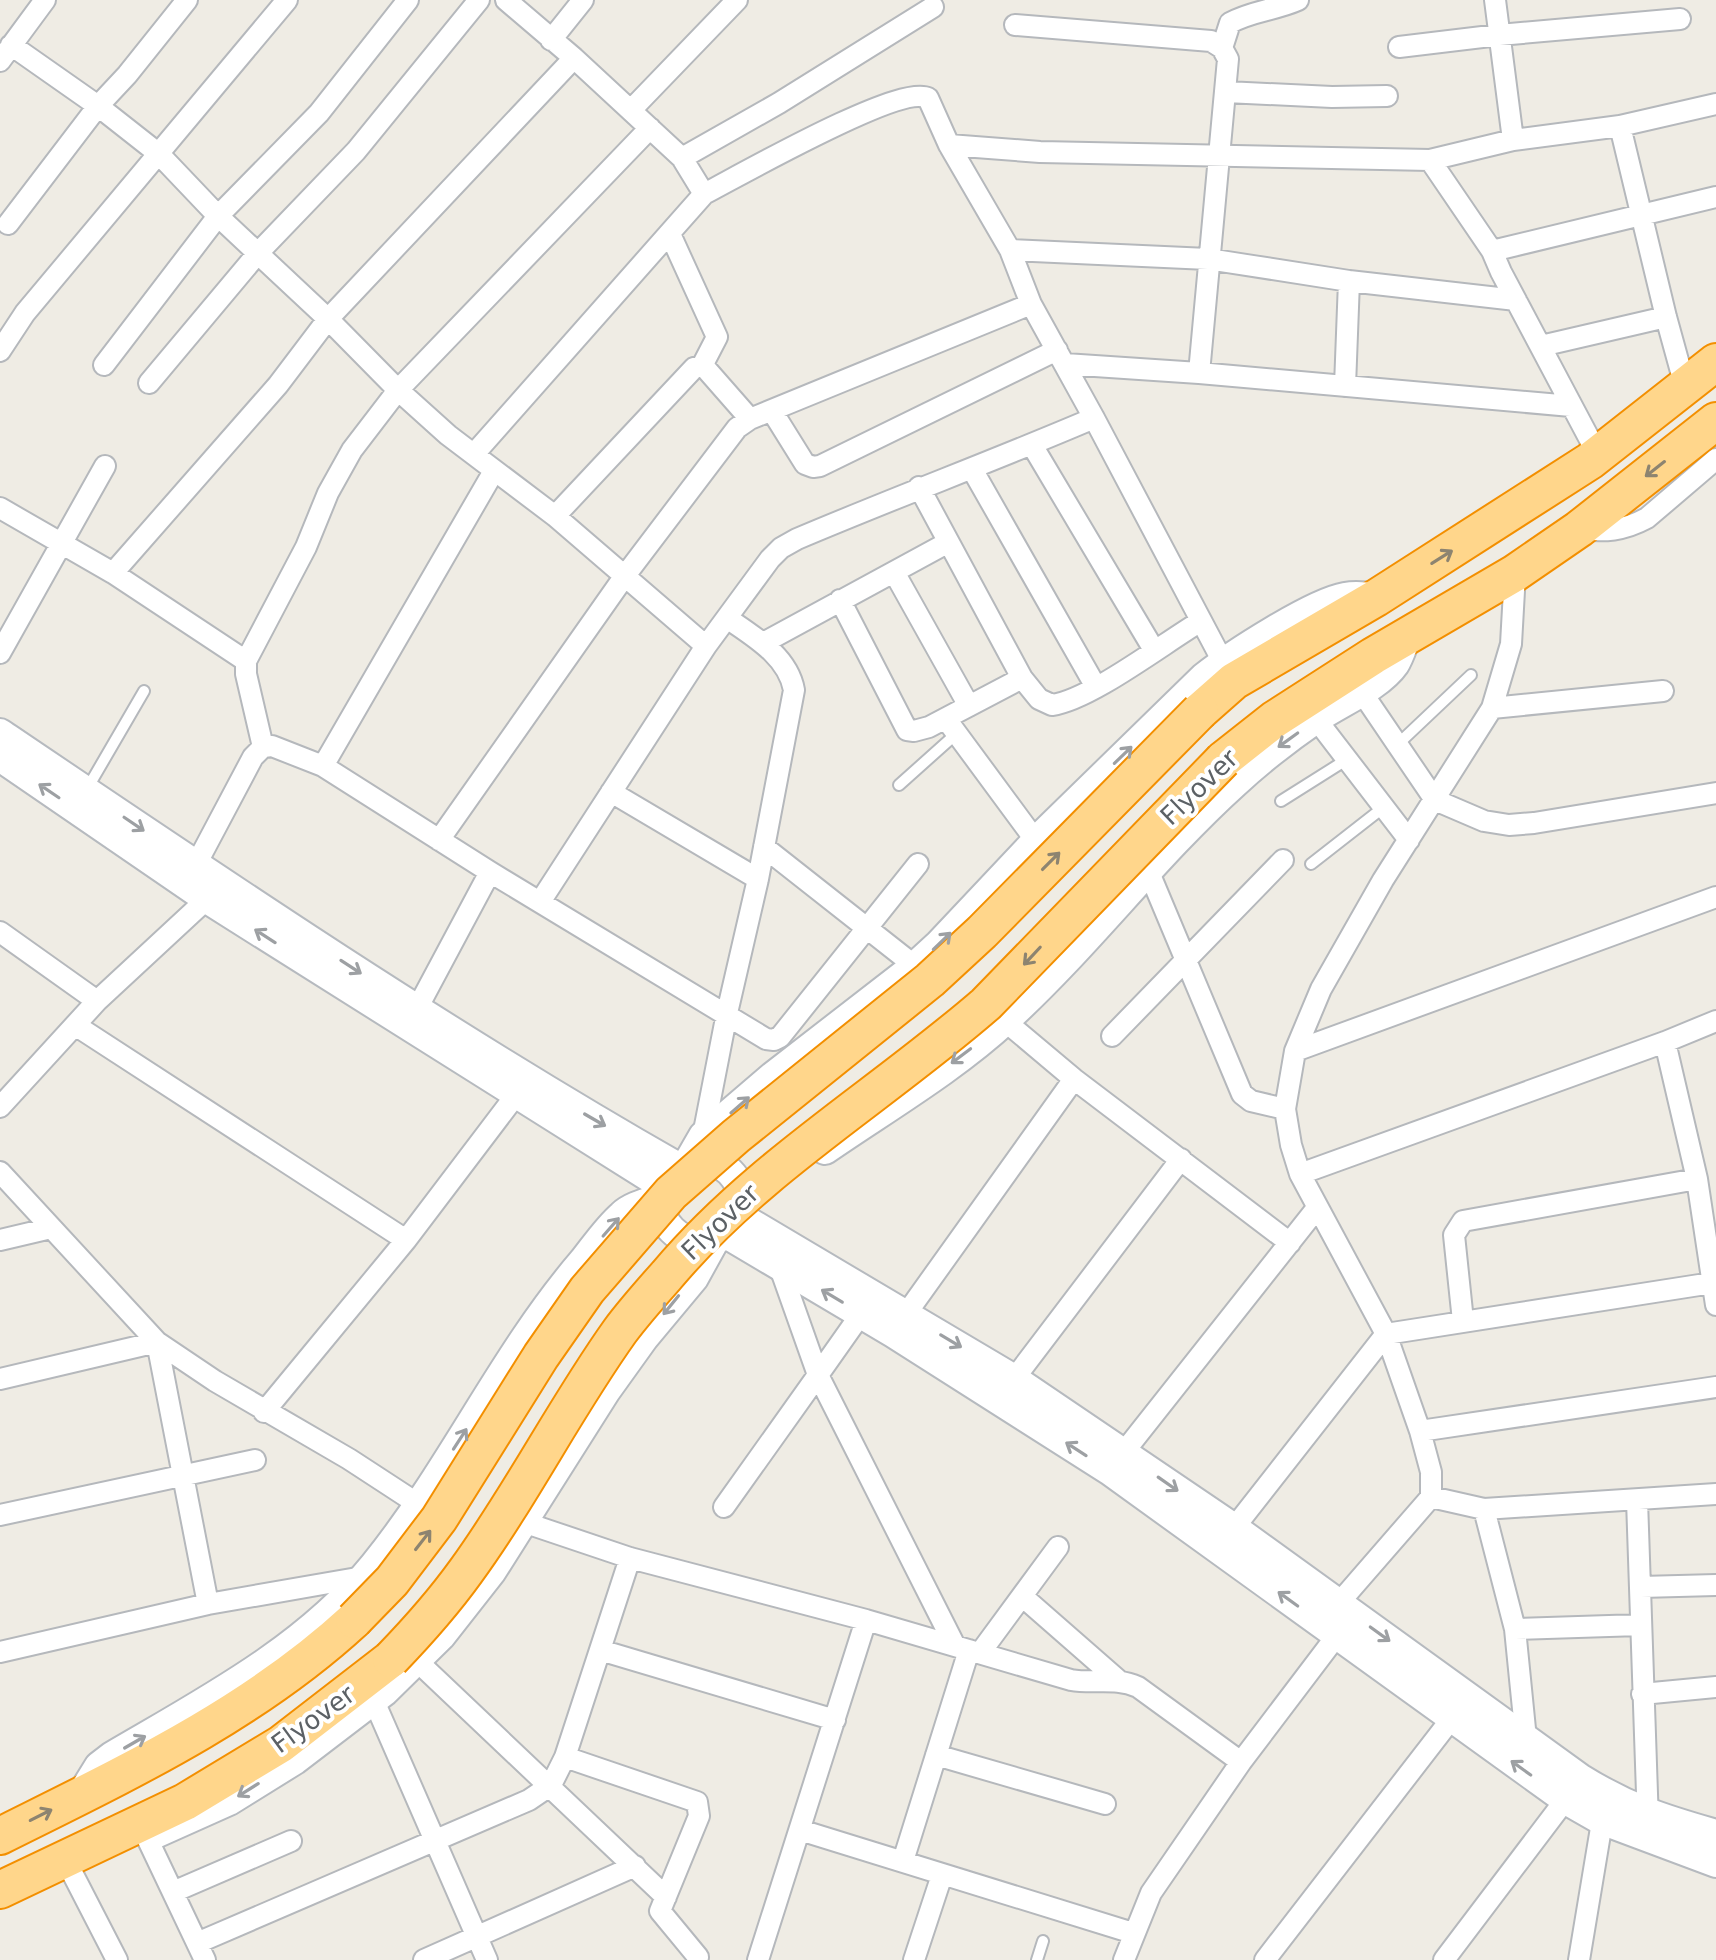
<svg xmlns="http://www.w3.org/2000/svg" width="1716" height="1960" font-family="'DejaVu Sans',sans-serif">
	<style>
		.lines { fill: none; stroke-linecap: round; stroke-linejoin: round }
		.lane-casing { stroke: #b5b8bc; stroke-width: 14 }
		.street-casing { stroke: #b5b8bc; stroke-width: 24 }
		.secondary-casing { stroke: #b6babf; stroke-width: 32 }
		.highway-casing { stroke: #f38f00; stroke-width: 40 }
		.lane { stroke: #fff; stroke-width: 10 }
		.street { stroke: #fff; stroke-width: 20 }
		.secondary { stroke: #fff; stroke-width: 28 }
		.highway { stroke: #ffd68b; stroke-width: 36 }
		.highway-bridge-casing { stroke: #f38f00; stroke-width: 40; stroke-linecap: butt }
		.highway-bridge { stroke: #ffd68b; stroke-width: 36 }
		.oneway { stroke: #8d8470 }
		.oneway2 { stroke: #9da0a3 }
		.labels { text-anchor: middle; stroke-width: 8; stroke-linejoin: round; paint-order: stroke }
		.street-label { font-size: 26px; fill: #5c6165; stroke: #fff }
	</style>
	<rect width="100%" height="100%" fill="#efece4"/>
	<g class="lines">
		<g class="lane-casing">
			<path id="lane" d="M1397,745l74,-70
				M899,785l57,-51
				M87,789l57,-98
				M1281,801l65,-41
				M1311,864l73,-57
				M1037,1960l6,-19"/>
		</g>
		<g class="street-casing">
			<path id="street" d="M506,0l68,58 108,100 97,-55 154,-96
				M1495,0l18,140
				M1015,25l196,16 11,7 6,11 -29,314
				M551,40l32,-40
				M11,45l87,61 61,48 59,62 110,103 70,71 50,45 107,81 151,130
				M1399,47l100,-12 181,-16
				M1222,48l8,-25c21,-12 46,-13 68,-23
				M0,61l45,-61
				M1226,92l106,5 55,-1
				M631,110l106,-110
				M1620,126l46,191 19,69
				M1430,160l83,-20 107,-14 96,-22
				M704,194c35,-18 195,-110 224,-96l21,47
				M8,224l90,-118 29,-31 60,-75
				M670,234l47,103 -15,29
				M1010,250l198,9 141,22 167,19
				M1492,251l224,-54
				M1541,346l125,-29
				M0,351l25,-38 262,-313
				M1065,364l134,9 372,33
				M104,365l114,-149 101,-103 89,-113
				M149,383l109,-130 98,-102 123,-151
				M1345,386l4,-105
				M772,411l33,53 8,3 7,-1 237,-116
				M1032,445l122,205
				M474,454l230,-260 -22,-36
				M972,469l124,218
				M919,487l103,191 17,21 13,6c38,-5 112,-62 149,-84
				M0,508l113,65 133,88
				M555,516l139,-148 8,-2 5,4 43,49
				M1579,529c26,3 44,2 68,-11l69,-59
				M894,572l75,134
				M113,573l165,-188 50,-66 246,-261
				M840,600l67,130 7,1 15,-4 93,-49
				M763,643l184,-100
				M0,653l105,-187
				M1223,662l-129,-244 -63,-114 -21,-54 -61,-105 91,7 390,8 62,91 9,21 97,183
				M1361,691l74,109 49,21 25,4 25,-2 182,-30
				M1492,708l171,-17
				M946,719l90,122
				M1316,719l93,121
				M263,747l-17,-73v-13l60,-114 22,-54 24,-43 46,-60 252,-262
				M323,766l171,-295
				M611,792l147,87
				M439,840l185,-263 113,-149 13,-9 281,-115
				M764,847l151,119
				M1148,870l94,224 9,7 34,8
				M191,874l62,-117 10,-10 9,-1 51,20 167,106 276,167 8,1 6,-3 138,-173
				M540,902l166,-256 64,-87 11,-11 16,-9c99,-42 199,-79 297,-121
				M0,932l97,69
				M411,1020l79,-148
				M1005,1021l69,58 216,164
				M75,1025l331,215
				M1112,1036l171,-176
				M1665,1042l32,137 19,126
				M1295,1051l421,-154
				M0,1107l97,-106 110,-102
				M703,1136l24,-123 31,-134 36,-189c-6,-34 -41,-54 -67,-72
				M0,1172l157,170 58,39 134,78 69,45
				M1300,1174l365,-132 51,-21
				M0,1240l51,-12
				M861,1314l-43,61 137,271
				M906,1314l168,-235
				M1463,1321l-9,-86 9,-14 234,-42
				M0,1379l157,-37 51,262
				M1014,1379l167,-220
				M264,1412l142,-172 119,-157
				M1420,1431l296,-44
				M1116,1462l201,-254
				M1431,1497l53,12 232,-15
				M1637,1500l11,323
				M724,1507l94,-132 -39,-110
				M1484,1509l31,120 11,110
				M0,1515l255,-55
				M523,1522l107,36 236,62 205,60c23,4 45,-3 67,7l103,75
				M1234,1528l152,-194 326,-51
				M1641,1587l75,-2
				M1022,1596l96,84
				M1338,1604l93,-107v-25l-11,-41 -34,-97 -86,-160 -9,-29 -6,-36 10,-58 26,-62 62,-109 109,-172 19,-64 4,-71
				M1515,1629l125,-4
				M600,1650l235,70
				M0,1652l208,-48 155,-27
				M980,1653l78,-106
				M417,1661l249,236
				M1642,1694l74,-7
				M374,1701l113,259
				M936,1755l169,49
				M565,1757l132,45 2,14 -39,95 38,46
				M800,1830l333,103
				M147,1838l58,122
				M65,1859l52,101
				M903,1861l66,-211
				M173,1892l118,-51
				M197,1943l332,-143 22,-15 14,-28 65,-199
				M424,1960l211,-94
				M758,1960l108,-340
				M914,1960l28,-85
				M1124,1960l27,-67 90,-131 97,-128
				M1265,1960l187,-242
				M1444,1960l128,-169
				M1579,1960l25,-150"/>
		</g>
		<g class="secondary-casing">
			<path id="secondary" d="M0,733c222,150 445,301 678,434
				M0,757l207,142 456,287
				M825,1150c61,-42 128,-81 182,-131 81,-74 147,-163 228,-236 25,-23 52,-44 81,-64 23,-16 63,-32 79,-55 5,-8 8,-19 12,-28
				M660 1201a41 41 0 1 1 82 0a41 41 0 1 1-82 0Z
				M688,1162l15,-26 70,-60 142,-110 24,-22 97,-103 168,-164c28,-22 108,-74 141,-80 11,-2 20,-1 31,1
				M739,1216l275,163 220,149 346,250c48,30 83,41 136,56
				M726,1234l167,99 217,138 456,329 35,20 115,43
				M81,1795l18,-29 13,-10c92,-54 194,-107 262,-191 78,-96 129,-211 209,-304 12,-15 24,-33 39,-46 9,-9 27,-13 38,-17
				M153,1835l76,-34 66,-41 89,-68 57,-56 51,-65 114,-180 38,-53 50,-60 21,-38"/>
		</g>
		<g class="highway-casing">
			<path id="highway" d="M1200,711l34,-30 142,-83 214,-137 126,-99
				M1223,760l52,-41 98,-63 142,-83 64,-44 137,-108
				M0,1836c124,-62 251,-121 354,-216
				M0,1890l185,-88 96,-58 110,-85"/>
		</g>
		<use href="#lane" class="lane"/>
		<use href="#street" class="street"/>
		<use href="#secondary" class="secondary"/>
		<use href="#highway" class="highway"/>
		<g class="highway-bridge-casing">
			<path id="highway-bridge" d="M354,1620l38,-39 47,-62 102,-163 46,-66 84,-97 65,-57 194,-156 52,-48 218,-221
				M391,1659c27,-28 52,-56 75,-88 56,-77 99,-163 154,-240 14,-19 31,-38 47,-56 90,-107 213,-179 319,-271l237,-244"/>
		</g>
		<use href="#highway-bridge" class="highway-bridge"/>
	</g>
	<defs><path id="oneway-shaft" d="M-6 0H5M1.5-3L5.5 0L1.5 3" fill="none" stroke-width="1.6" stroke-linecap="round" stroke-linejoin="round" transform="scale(2)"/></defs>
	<g class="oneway">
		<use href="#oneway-shaft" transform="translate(1655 469) rotate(142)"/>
		<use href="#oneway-shaft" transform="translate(1442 557) rotate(-32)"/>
		<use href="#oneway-shaft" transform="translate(1051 861) rotate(-45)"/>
		<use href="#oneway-shaft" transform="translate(1032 956) rotate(133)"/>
		<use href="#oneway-shaft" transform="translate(423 1540) rotate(-52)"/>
		<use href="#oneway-shaft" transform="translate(41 1815) rotate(-27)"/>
	</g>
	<g class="oneway2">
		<use href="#oneway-shaft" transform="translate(1288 740) rotate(144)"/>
		<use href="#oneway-shaft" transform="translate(1123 755) rotate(-44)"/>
		<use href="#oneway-shaft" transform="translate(49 791) rotate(-146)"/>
		<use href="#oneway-shaft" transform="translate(134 824) rotate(34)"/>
		<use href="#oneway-shaft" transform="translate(265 936) rotate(-147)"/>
		<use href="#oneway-shaft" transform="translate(942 941) rotate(-44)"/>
		<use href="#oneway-shaft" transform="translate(351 967) rotate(33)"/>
		<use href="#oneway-shaft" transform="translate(961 1056) rotate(143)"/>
		<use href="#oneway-shaft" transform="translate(740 1105) rotate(-41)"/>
		<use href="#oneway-shaft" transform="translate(595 1120) rotate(30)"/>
		<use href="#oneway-shaft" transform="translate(611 1227) rotate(-49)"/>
		<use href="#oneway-shaft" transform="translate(832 1296) rotate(-149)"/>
		<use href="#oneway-shaft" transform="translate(671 1305) rotate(129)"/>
		<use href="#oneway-shaft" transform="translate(951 1341) rotate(31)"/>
		<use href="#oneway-shaft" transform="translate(460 1439) rotate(-57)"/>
		<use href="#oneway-shaft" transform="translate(1076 1449) rotate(-147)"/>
		<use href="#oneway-shaft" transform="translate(1168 1484) rotate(35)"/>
		<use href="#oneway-shaft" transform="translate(1288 1599) rotate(-144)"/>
		<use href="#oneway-shaft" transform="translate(1380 1634) rotate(36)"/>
		<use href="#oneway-shaft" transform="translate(135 1742) rotate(-30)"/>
		<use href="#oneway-shaft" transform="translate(1521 1768) rotate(-144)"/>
		<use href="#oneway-shaft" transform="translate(248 1790) rotate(148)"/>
	</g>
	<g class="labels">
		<g class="street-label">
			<text transform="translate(1199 787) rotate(-44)" y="9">Flyover</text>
			<text transform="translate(720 1222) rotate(-44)" y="9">Flyover</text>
			<text transform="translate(313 1719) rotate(-36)" y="9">Flyover</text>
		</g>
	</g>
</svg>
